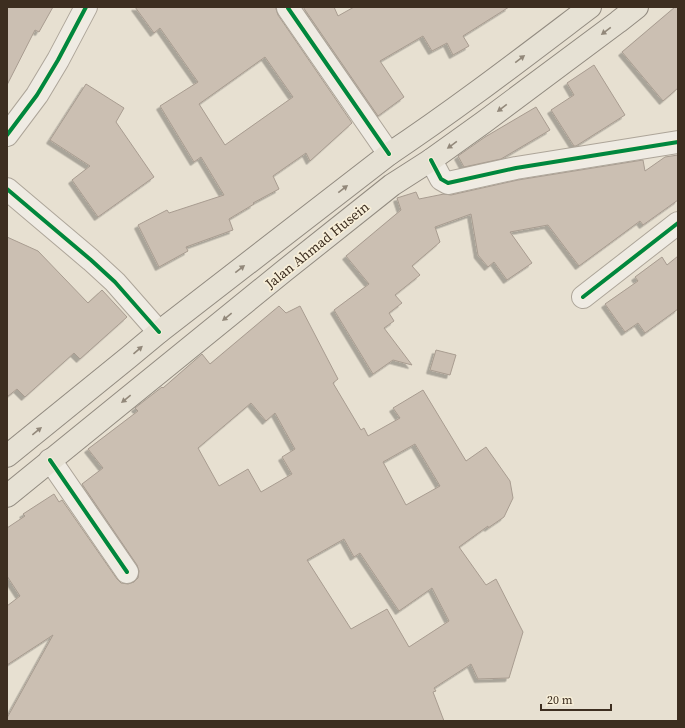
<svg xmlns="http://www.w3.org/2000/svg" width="685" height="728" font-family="'Source Serif 4',serif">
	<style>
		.building { fill: #cbbfb2; stroke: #a89c90; fill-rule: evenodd; filter: url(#shadow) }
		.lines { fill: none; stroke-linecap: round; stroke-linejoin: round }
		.minor-casing { stroke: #ada599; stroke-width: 24 }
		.major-casing { stroke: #928b80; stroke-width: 24 }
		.minor { stroke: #efebe3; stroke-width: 22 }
		.major { stroke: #e6e1d4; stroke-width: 22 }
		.cycleway-casing { stroke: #f7eed8; stroke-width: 6 }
		.cycleway { stroke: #00873e; stroke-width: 4 }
		.oneway { fill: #92887a }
		.labels { text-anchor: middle; stroke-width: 3.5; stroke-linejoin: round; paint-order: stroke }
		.street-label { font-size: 14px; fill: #3d2e20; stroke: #f7eed8 }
	</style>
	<defs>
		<filter id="shadow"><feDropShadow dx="-3.5" dy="3.5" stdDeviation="0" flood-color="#0004"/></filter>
	</defs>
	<rect width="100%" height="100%" fill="#e7e0d1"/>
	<path class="building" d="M7,7h46l-14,25 -4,-2 -28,55z
		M135,7h141v2l2,6 74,108 -42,38 -4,-8 -33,23 6,13 -26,14 1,1 -25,15 4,11 -47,17 2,4 -29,16 -21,-42 29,-15 2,3 55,-18 -23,-38 -7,5 -34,-56 38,-24 -38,-54 -6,5zM265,57l28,40 -68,48 -26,-41z
		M303,7h31l4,9 16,-9h155l-46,29 6,10 -16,9 -6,-12 -15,8 -9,-15 -43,25 24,36 -26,19z
		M675,7h3v81l-15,13 -41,-49z
		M594,65l31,50 -49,31h-2l-23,-36 23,-15 -7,-12z
		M86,84l38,24 -8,14 38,55 -56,40 -26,-37 18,-14 -40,-26z
		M536,107l14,23 -49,29 -37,8 -6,-11 27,-19z
		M678,155v45l-35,25 -3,-4 -61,45 -31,-41 -38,7 22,31 -25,17 -13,-18 -6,5 -10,-12 -7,-41 -36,13 5,15 -28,24 8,9 -25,20 7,8 -13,10 5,8 -10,7 28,37 -19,-5 -20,14 -39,-64 35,-26 -23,-28 55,-46 -4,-12 19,-6 3,7 25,-5 7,1 67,-15 125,-20 2,11 20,-14z
		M7,237l31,14 50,52 14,-13 25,27 -47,42 -6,-6 -49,44 -8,-8 -10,8z
		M678,256v53l-33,24 -7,-10 -13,9 -20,-28 33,-23 -3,-4 27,-20 5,8z
		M279,306l7,7 14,-7 38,73 -5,4 28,47 3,-2 4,8 32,-18 -7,-10 30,-18 43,71 20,-14 24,34 3,17 -9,19 -16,11v-2l-29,21 27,38 10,-6 27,53 -14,46 -31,1 -7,-15 -37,24 2,3 -3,1 11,29h-437v-3l46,-83 -46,30v-59l13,-10 -13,-20v-48l18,-12 -2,-2 31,-20 5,8 3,-2 55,79 4,4 7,1 6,-2 4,-4 1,-7 -2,-6 -55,-81 21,-16 -15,-19 50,-38 -3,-3 27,-21 1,1 39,-34 8,10zM251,403l15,18 9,-8 20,36 -13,8 10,17 -31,18 -13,-23 -29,17 -21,-38zM415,444l25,42 -34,19 -23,-43zM344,539l10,18 6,-4 39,58 33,-23 17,33 -40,26 -22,-38 -36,20 -44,-69z
		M436,350l20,5 -6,20 -20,-5z"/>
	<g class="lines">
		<g class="minor-casing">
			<path id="minor" d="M288,8l101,146
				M7,135l30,-40 21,-35 28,-53
				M431,160l10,19 7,4 68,-15 162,-26
				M7,189l84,71 24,22 44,50
				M583,297l95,-74
				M50,460l77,112"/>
		</g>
		<g class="major-casing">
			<path id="major" d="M7,456l122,-99 30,-25 230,-178c69,-46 135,-97 201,-147
				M7,496l277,-225 108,-86 39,-25 53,-38 134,-100 19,-15"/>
		</g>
		<use href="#minor" class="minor"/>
		<use href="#major" class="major"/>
		<g class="cycleway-casing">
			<path id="cycleway" d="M288,8l101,146
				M7,135l30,-40 21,-35 28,-53
				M431,160l10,19 7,4 68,-15 162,-26
				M7,189l84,71 24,22 44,50
				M583,297l95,-74
				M50,460l77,112"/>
		</g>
		<use href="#cycleway" class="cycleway"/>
	</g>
	<defs><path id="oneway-solid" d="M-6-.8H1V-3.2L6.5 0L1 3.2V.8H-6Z"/></defs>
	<g class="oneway">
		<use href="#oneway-solid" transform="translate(606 31) rotate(143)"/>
		<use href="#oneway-solid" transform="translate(520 59) rotate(-37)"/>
		<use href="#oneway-solid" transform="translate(502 108) rotate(143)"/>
		<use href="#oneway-solid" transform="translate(452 145) rotate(144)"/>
		<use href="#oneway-solid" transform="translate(343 189) rotate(-38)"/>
		<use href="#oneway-solid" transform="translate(240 269) rotate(-38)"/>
		<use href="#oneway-solid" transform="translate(227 317) rotate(141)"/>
		<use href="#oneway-solid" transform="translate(138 350) rotate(-41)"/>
		<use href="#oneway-solid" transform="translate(126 399) rotate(141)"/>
		<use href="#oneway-solid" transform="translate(37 431) rotate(-39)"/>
	</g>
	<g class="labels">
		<g class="street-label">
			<text transform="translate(317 245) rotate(-39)" y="5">Jalan Ahmad Husein</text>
		</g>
	</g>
	<rect width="685" height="728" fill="none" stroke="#3d2e20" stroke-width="16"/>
	<path d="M541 704v6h70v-6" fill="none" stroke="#3d2e20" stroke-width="2"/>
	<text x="547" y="704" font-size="12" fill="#3d2e20" stroke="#f7eed8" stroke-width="3" paint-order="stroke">20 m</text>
</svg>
